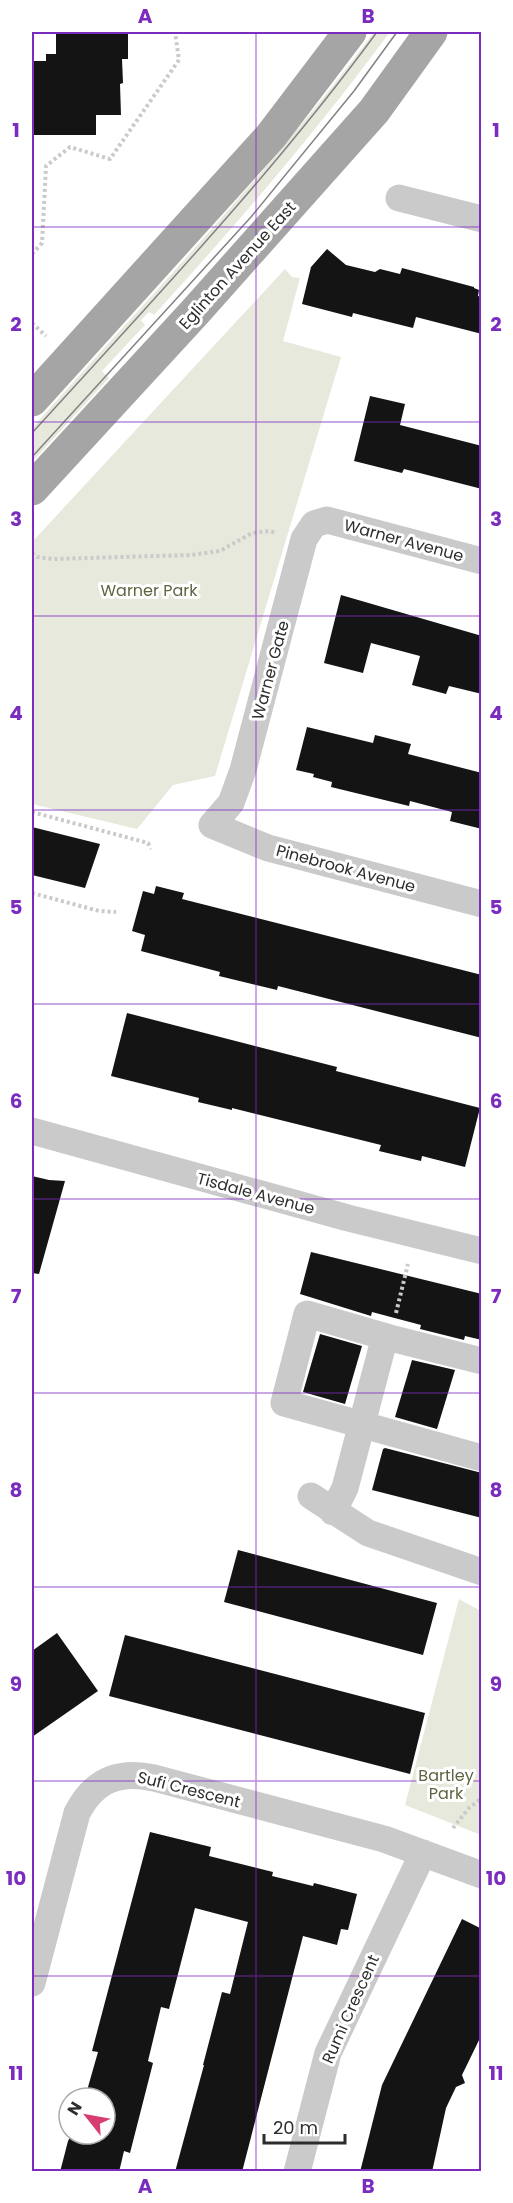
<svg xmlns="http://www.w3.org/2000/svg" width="513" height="2203" font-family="Poppins,sans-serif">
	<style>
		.green { fill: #e7e9dc }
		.building { fill: #141414 }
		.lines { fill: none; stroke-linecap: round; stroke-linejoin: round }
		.path { stroke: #cacaca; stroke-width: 4; stroke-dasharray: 3 3; stroke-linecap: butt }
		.minor { stroke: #cacaca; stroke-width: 27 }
		.major { stroke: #a5a5a5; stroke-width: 33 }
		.tram { stroke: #828282; stroke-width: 1.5 }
		.grid { fill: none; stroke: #7b2cbf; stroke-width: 1.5; stroke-opacity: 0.55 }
		.labels { text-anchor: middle; stroke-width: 6; stroke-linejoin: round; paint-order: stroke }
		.street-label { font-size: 16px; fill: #2d2d2d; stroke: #fff }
		.park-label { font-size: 16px; fill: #5b653f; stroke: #fff }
		.neatline { fill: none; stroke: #7b2cbf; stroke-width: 2 }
		.grid-label { font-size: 20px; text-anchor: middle; font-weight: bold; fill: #7b2cbf }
	</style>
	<rect width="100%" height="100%" fill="#fff"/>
	<path class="green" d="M374,32h16c-73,99 -153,192 -236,283l-5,-3 -8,8 4,5 -43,46 7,7 -77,84v-34c117,-131 237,-255 342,-396z
		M285,269l7,8 8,1 -17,63 58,16 -126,419 -42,9 -36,44 -105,-25v-262z
		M459,1599l22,12v224l-76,-30z"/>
	<path class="building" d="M56,32h72v27h-6l1,24 -3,1 1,31h-25v20h-64v-74h14v-7h10z
		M327,249l19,16 29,7 5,-3 20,5 2,-6 72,19v1l5,2 -1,6 4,1v37l-66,-17 -3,11 -60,-15 -1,4 -50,-13 9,-37z
		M370,396l35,8 -5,21 82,21v43l-78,-20 -2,4 -48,-12z
		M341,595l141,41v58l-33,-8 -3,8 -34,-9 8,-29 -49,-13 -8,30 -39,-10z
		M307,727l66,16 2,-8 36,9 -3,10 74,19v56l-32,-8 2,-9 -42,-11 -1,5 -78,-19 1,-5 -19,-5 1,-3 -18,-4z
		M32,827l68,17 -15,44 -53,-13z
		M156,886l28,7 -2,6 300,76v63l-204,-52 -1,4 -58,-14 1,-4 -79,-21 4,-16 -13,-4 11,-40 11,3z
		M127,1013l210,54 -1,4 144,37 -15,59 -43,-11 -1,5 -42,-10 2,-6 -149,-37v2l-34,-8 1,-4 -88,-22z
		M32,1176l17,4 16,1 -26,93 -7,-1z
		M311,1252l171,42v46l-17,-4 -1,4 -44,-11 1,-4 -49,-13 -1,4 -71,-22z
		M320,1334l42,12 -17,58 -42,-12z
		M412,1360l43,10 -18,59 -42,-12z
		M385,1448l97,25v45l-110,-28 11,-41z
		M238,1550l199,53 -14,52 -199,-53z
		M57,1633l41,58 -66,46v-86z
		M125,1635l300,78 -15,61 -301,-78z
		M150,1832l61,15 -2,9 64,16 -1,4 41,10 1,-3 43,11 -9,36 -7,-1 -4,16 -34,-9 -61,236h-67l29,-107h-1l19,-73 8,2 18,-72 -53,-14 -26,101 -8,-2 -13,54 5,2 -23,90 -6,-2 -5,21h-59l8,-31 4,-7h33v-36h-17v-11l10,-35 -6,-1z
		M462,1919l20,10v105l-20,41 3,8 -9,4 -10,21 -14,64h-72l22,-87z"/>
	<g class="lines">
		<path class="path" d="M32,254l10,-11 4,-77 24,-19 40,12 69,-99 -4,-28
			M32,323l14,13
			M32,553l5,4 17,2 137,-4 29,-4 32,-18 17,-2 8,2
			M32,812l116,31 3,6
			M32,893l67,18 17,1
			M396,1313l12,-49
			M453,1828l16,-20 13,-10"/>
		<path class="minor" d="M399,198l83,21
			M482,561l-155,-41 -13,4 -10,15 -61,231 -12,33 -19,22 56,23 214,56
			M32,1131l316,87 134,33
			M390,1338l-83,-24 -23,89 198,55
			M311,1496l57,37 114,39
			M333,1512l12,-24 38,-144 7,-6 92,23
			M32,1983l45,-170c17,-33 42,-43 77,-35l230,61 98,36
			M297,2172l31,-119 95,-200"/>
		<path class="major" d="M32,400l239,-264 79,-104
			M32,489l163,-177 179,-201 57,-79"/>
		<path class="tram" d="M32,433c119,-131 240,-258 345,-401
			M32,457l219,-240 103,-126 43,-59"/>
	</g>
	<path class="grid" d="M256,32v2140M32,227h450M32,422h450M32,616h450M32,810h450M32,1004h450M32,1199h450M32,1393h450M32,1587h450M32,1781h450M32,1976h450"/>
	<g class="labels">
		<g class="street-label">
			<text transform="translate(237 265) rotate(-48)" y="6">Eglinton Avenue East</text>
			<text transform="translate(404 540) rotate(15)" y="6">Warner Avenue</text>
			<text transform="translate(270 670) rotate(-75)" y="6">Warner Gate</text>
			<text transform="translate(346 868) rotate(15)" y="6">Pinebrook Avenue</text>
			<text transform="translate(256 1193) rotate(15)" y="6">Tisdale Avenue</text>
			<text transform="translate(189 1789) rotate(14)" y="6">Sufi Crescent</text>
			<text transform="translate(350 2009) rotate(-66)" y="6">Rumi Crescent</text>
		</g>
		<g class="park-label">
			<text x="149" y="596">Warner Park</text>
			<text x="446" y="1781">Bartley<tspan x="446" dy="18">Park</tspan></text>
		</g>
	</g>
	<rect width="513" height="2203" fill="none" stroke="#ffffff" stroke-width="66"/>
	<g transform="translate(87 2116) rotate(301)"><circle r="28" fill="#ffffff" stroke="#ababab" stroke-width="1.5"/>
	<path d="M0-4.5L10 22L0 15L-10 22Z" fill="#d63d72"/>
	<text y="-9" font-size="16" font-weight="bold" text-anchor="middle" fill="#2d2d2d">N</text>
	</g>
	<path d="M264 2134v9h81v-9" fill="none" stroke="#2d2d2d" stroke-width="3"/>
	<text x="273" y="2134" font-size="18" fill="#2d2d2d" stroke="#ffffff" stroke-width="4.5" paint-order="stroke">20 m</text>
	<rect x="33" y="33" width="447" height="2137" class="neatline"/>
	<g class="grid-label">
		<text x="145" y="23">A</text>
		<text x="368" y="23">B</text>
		<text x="16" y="137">1</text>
		<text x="496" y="137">1</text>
		<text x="16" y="331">2</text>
		<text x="496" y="331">2</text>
		<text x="16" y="526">3</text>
		<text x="496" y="526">3</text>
		<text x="16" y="720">4</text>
		<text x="496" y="720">4</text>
		<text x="16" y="914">5</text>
		<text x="496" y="914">5</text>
		<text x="16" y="1108">6</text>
		<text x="496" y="1108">6</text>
		<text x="16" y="1303">7</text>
		<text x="496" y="1303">7</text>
		<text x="16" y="1497">8</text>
		<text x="496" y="1497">8</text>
		<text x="16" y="1691">9</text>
		<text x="496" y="1691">9</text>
		<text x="16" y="1885">10</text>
		<text x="496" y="1885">10</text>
		<text x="16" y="2080">11</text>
		<text x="496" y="2080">11</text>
		<text x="145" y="2193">A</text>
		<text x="368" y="2193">B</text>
	</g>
</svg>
